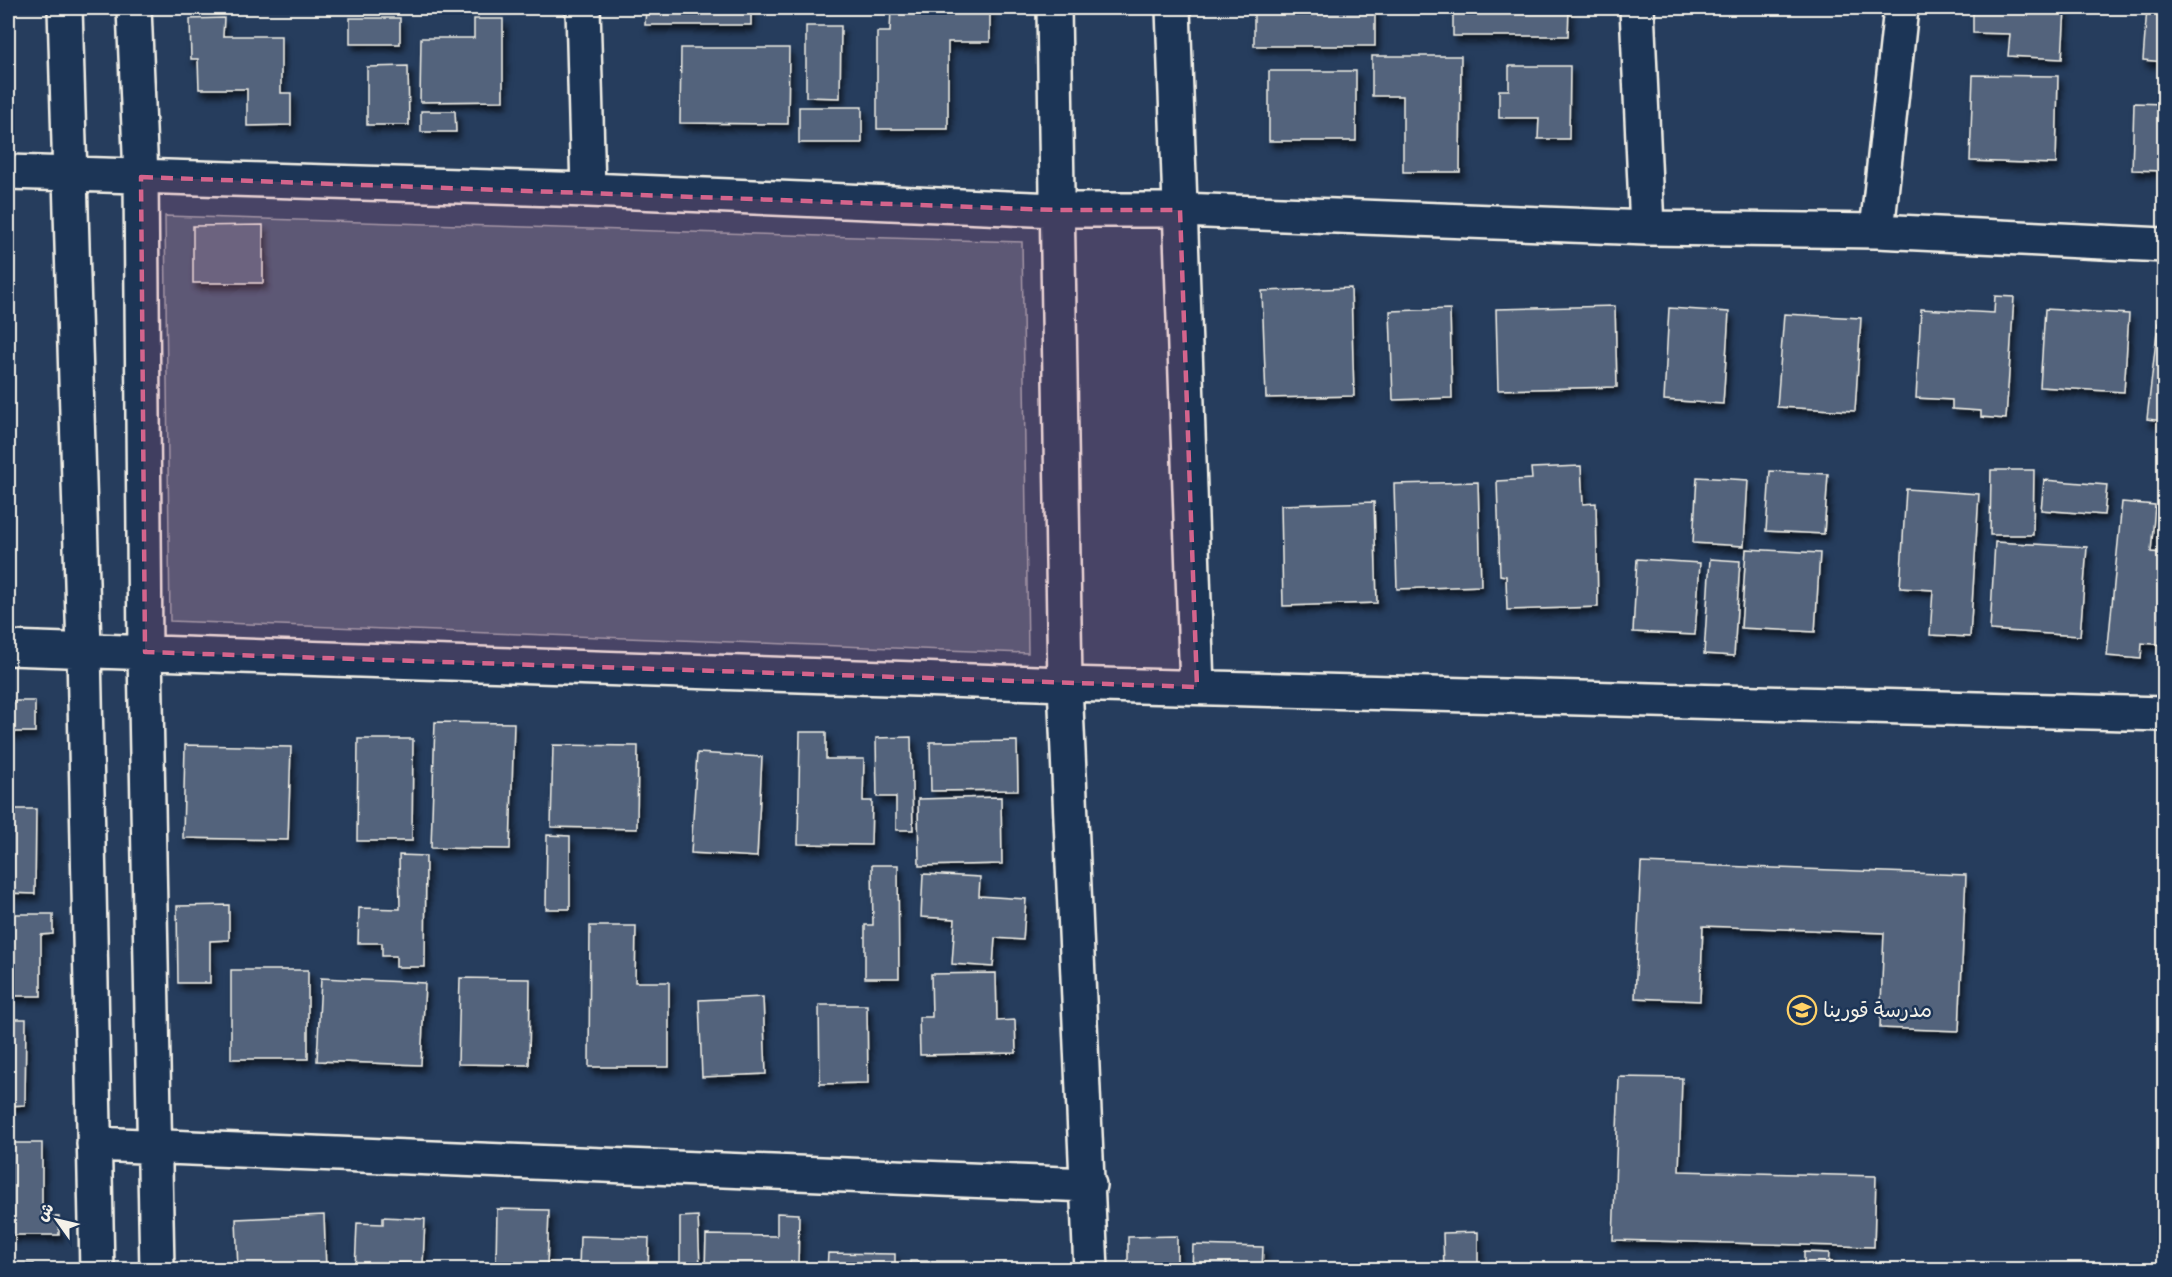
<svg xmlns="http://www.w3.org/2000/svg" width="2172" height="1277" font-family="'Patrick Hand','Playpen Sans Arabic',sans-serif">
	<style>
		.green { fill: #40546f; stroke: #9aa2ac; stroke-width: 1.5 }
		.building { fill: #52647b; stroke: #f4f1e8; stroke-width: 1.5; filter: url(#shadow) }
		.lines { fill: none; stroke-linecap: round; stroke-linejoin: round }
		.street-casing { stroke: #f4f1e8; stroke-width: 38 }
		.street { stroke: #1d3557; stroke-width: 33 }
		.marked { fill: #d4648c; fill-opacity: 0.2; stroke: #d4648c; stroke-width: 4.5; stroke-dasharray: 12 8; stroke-linejoin: round }
		.labels { text-anchor: middle; stroke-width: 5; stroke-linejoin: round; paint-order: stroke }
		.poi-label { font-size: 21px; fill: #f4f1e8; stroke: #1d3557; text-anchor: start }
	</style>
	<defs>
		<filter id="shadow"><feDropShadow dx="3.5" dy="6" stdDeviation="3" flood-color="#0009"/></filter>
	</defs>
	<rect width="100%" height="100%" fill="#263d5d"/>
	<filter id="ink" filterUnits="userSpaceOnUse"><feTurbulence type="fractalNoise" baseFrequency=".0167" numOctaves="2"/><feDisplacementMap in="SourceGraphic" scale="12" xChannelSelector="R" yChannelSelector="G"/><feConvolveMatrix kernelMatrix="1 2 1 2 8 2 1 2 1" color-interpolation-filters="sRGB"/></filter>
	<g filter="url(#ink)">
		<path class="green" d="M165,216l857,26 6,411 -858,-32z"/>
		<path class="building" d="M646,8h105v17h-106z
			M891,8h99v34h-42v87h-71v-97h13z
			M1254,8h121v38h-121z
			M1453,8h116l-1,28h-115z
			M1973,8h92l-3,51 -54,-3 2,-22 -37,-1z
			M2147,8h17v54l-21,-2z
			M224,18l-1,18h58v57h10v32l-44,1v-37h-48l-1,-30h-7l-1,-40z
			M350,18h50v26h-50z
			M474,19h29v82l-83,1 1,-64h53z
			M806,26h35l-1,72 -34,-1z
			M681,48h108l-1,76 -108,-1z
			M1372,56h89l-1,116h-57v-76h-31z
			M408,66l1,59h-42v-58z
			M1509,66h61l-1,73h-31l1,-21h-40v-28h10z
			M1269,71h87v70h-87z
			M1973,75l85,1 -2,88 -86,-3z
			M2134,103l30,1v67l-32,-1z
			M799,107h63v36h-63z
			M421,111h34l1,21h-35z
			M263,225v58h-70v-57z
			M1351,288l3,108 -88,2 -4,-107z
			M1995,296l19,1 -8,122 -25,-2v-6l-29,-2v-9l-36,-2 5,-89 73,4z
			M1615,306l2,81 -119,3 -2,-81z
			M1669,308l60,4 -6,92 -59,-4z
			M1450,309l2,89 -59,2 -3,-89z
			M2045,309l84,5 -5,78 -84,-5z
			M1784,314l77,4 -6,93 -78,-4z
			M2158,323l6,1v97l-17,-2z
			M1581,466l2,38 13,-1 2,104 -91,3 -1,-34 -6,-1 -3,-94 35,-2 -1,-11z
			M1991,470h43l-1,65h-43z
			M1770,471l58,3 -4,60 -58,-3z
			M1697,477l51,3 -4,66 -51,-3z
			M2044,480l63,5 -3,30 -63,-5z
			M1478,482l3,104 -84,3 -3,-105z
			M1906,489l73,5 -9,143 -40,-2 3,-45 -33,-2z
			M1374,502l3,101 -94,3 -2,-101z
			M2122,502l33,3 -4,47 13,1v92l-22,-2 -1,16 -34,-3z
			M1995,542l92,5 -7,89 -90,-6z
			M1746,549l74,4 -5,79 -74,-4z
			M1637,559l63,4 -5,72 -62,-3z
			M1710,559l30,2 -6,95 -30,-2z
			M8,701h27v31h-27z
			M435,722l79,1 -4,126 -79,-1z
			M800,732h26v27h38l-1,42h9l-1,44 -73,-1z
			M911,737l2,93h-17v-33h-19l-1,-59z
			M358,739h55l-1,102h-55z
			M1017,741l1,49 -87,1 -1,-49z
			M185,745l106,2 -3,93 -105,-2z
			M553,745l85,1 -1,83 -86,-2z
			M697,753l65,4 -5,100 -66,-4z
			M1001,797l1,67 -83,2 -1,-67z
			M8,809h28l-1,85 -27,-1z
			M547,835l23,1v73h-24z
			M399,855l27,1 -1,111h-29v-11h-14v-13h-24l1,-35 41,1z
			M1641,863l325,12 -7,156 -79,-3 4,-95 -181,-7 -3,75 -65,-3z
			M872,865h26l1,113h-34v-53h8z
			M923,874l57,3 -1,19 47,3 -3,41 -28,-2 -2,29 -41,-3 3,-45 -34,-2z
			M229,905v35l-19,1v42h-32l-1,-77z
			M8,914h45v20l-12,1v61h-33z
			M590,926h46l-1,56h34v85h-80z
			M231,970h77v89h-77z
			M996,973l1,48 18,-1 1,33 -96,2 -1,-38h13l-1,-43z
			M321,978l104,5 -4,82 -104,-4z
			M460,978l70,1 -1,86 -71,-1z
			M763,997l3,77 -64,3 -3,-77z
			M819,1005h48l1,78 -48,1z
			M8,1019h18l-1,86 -17,1z
			M1619,1077l63,1 -3,93 197,5 -2,71 -261,-7z
			M8,1143h34v73l17,1v18h-51z
			M497,1209l52,1 -2,56 -51,-2z
			M777,1213l22,1 -1,56h-93l1,-35 71,1z
			M324,1215l2,55h-88l-2,-51z
			M698,1216l2,54h-20v-53z
			M383,1217l42,2 -2,45 -26,-1 -1,7h-41l2,-47 26,1z
			M1478,1232v38h-34l-1,-37z
			M580,1236l69,2 -1,32h-69z
			M1177,1236v34h-49v-33z
			M1193,1245l70,2 -1,23h-70z
			M1804,1252l25,1 -1,17h-24z
			M828,1253l67,1v16h-68z
			M910,1261h58v9h-58z
			M8,1264h26v6h-26z
			M978,1264l53,1v5h-53z"/>
		<g class="lines">
			<g class="street-casing">
				<path id="street" d="M65,8l19,642 13,620
					M134,8l7,169 4,475 12,618
					M583,8l5,182
					M1054,8l11,676 26,586
					M1173,8l24,679
					M1637,8l10,220
					M8,172l580,18 468,20h124l467,18 230,3 287,14
					M1877,231l24,-223
					M8,648l1057,36 1099,30
					M94,1144l995,41"/>
			</g>
			<use href="#street" class="street"/>
		</g>
	</g>
	<path class="marked" d="M141,177l915,33h124l17,477 -1052,-35z"/>
	<defs>
		<g id="school-ring" transform="scale(1.5)"><circle r="9.5" fill="#1d3557" stroke="#ffd166" stroke-width="1.5"/><path d="M0-5L7-2L0 1L-7-2ZM-4 1L0 2.5L4 1V4Q0 6-4 4Z" fill="#ffd166"/></g>
	</defs>
	<g fill-rule="evenodd">
		<use href="#school-ring" x="1802" y="1010"/>
	</g>
	<g class="labels">
		<g class="poi-label">
			<text x="1823" y="1017">مدرسة قورينا</text>
		</g>
	</g>
	<rect width="2172" height="1277" fill="none" stroke="#1d3557" stroke-width="30"/>
	<rect x="15" y="15" width="2142" height="1247" fill="none" stroke="#f4f1e8" stroke-width="2" filter="url(#ink)"/>
	<g transform="translate(57 1220) rotate(304)" stroke="#1d3557" stroke-width="4.5" paint-order="stroke">
	<path d="M0-4.5L10 22L0 15L-10 22Z" fill="#f4f1e8"/>
	<text y="-9" font-size="16" font-weight="bold" text-anchor="middle" fill="#f4f1e8">ش</text>
	</g>
</svg>
